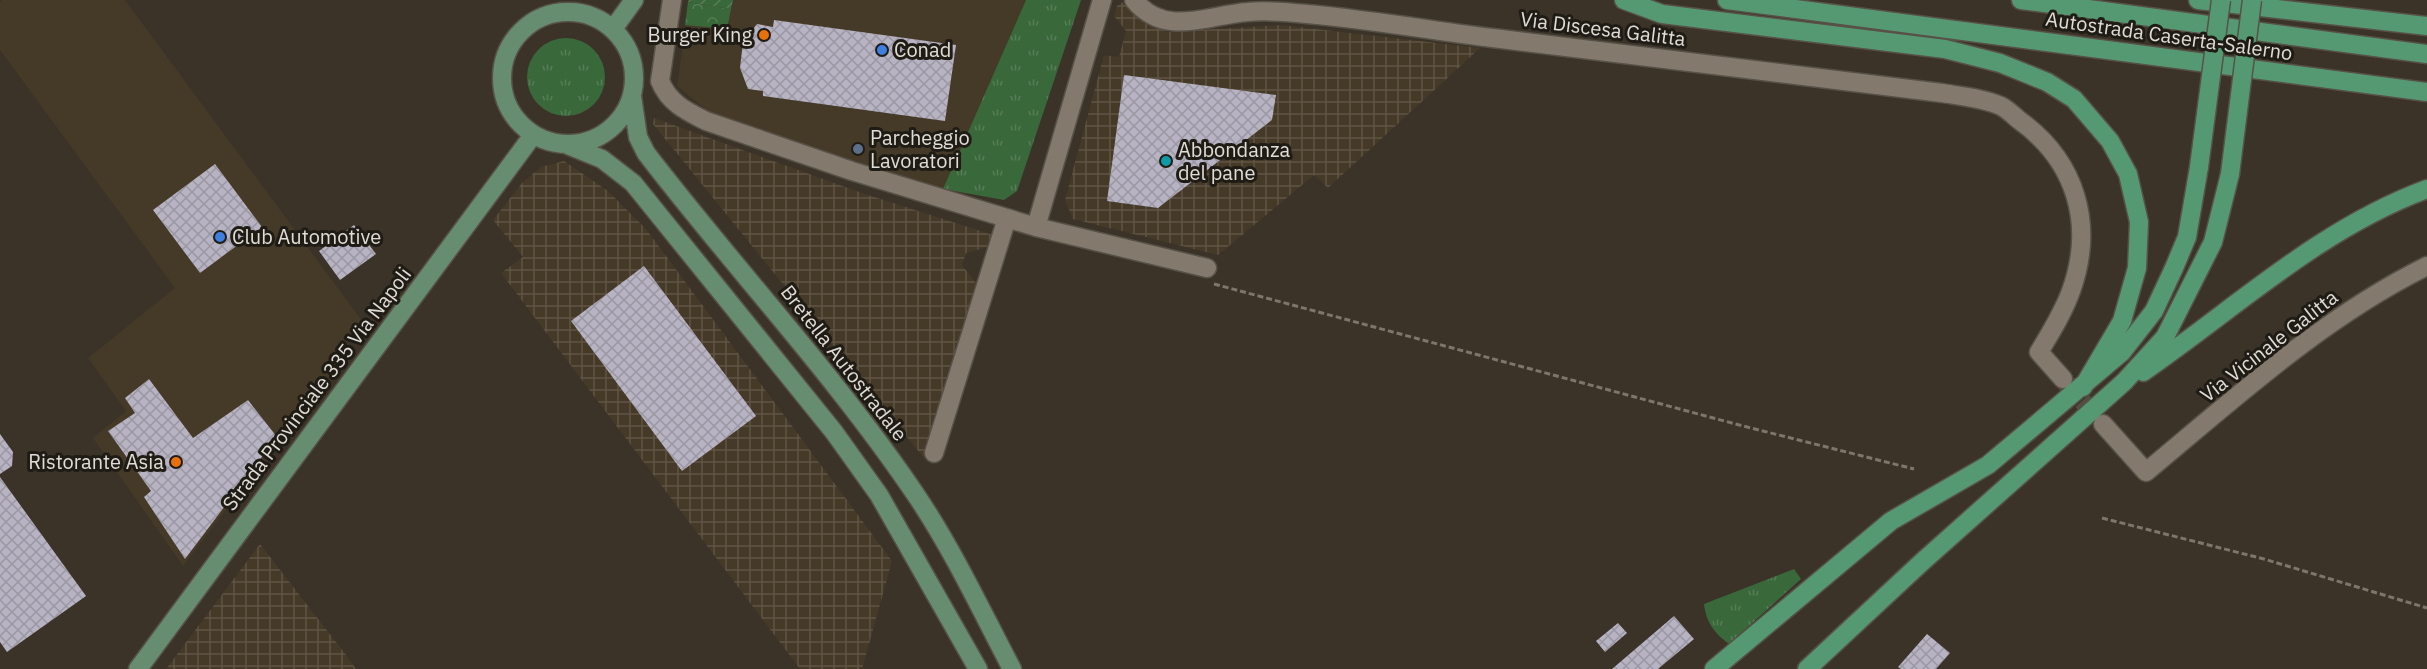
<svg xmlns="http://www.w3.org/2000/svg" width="2427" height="669" font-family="'IBM Plex Sans',sans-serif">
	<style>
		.built { fill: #453927 }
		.industrial { fill: url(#industrial-grid) }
		.grass { fill: url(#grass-tufts) }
		.forest { fill: url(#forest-crowns) }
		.garden { fill: url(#garden-furrows) }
		.building { fill: url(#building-cross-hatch) }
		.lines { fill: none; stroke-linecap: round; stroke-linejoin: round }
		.minor-tunnel { stroke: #544c42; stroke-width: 18; stroke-dasharray: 18 9; stroke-linecap: butt }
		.minor-casing { stroke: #575147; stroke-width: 21 }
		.major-casing { stroke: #575147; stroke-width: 21 }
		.highway-casing { stroke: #575147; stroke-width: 21 }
		.path { stroke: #7d766d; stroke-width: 3; stroke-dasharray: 6 3; stroke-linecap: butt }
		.minor { stroke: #837a6d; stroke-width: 18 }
		.major { stroke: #678d70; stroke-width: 18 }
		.highway { stroke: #559972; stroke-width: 18 }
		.highway-bridge-casing { stroke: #575147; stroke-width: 21; stroke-linecap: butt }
		.highway-bridge { stroke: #559972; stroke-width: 18 }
		.food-dot { fill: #e8710a; stroke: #1f1c16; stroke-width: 2 }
		.shop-dot { fill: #3f7fe0; stroke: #1f1c16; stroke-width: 2 }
		.service-dot { fill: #5c6f8a; stroke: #1f1c16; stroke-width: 2 }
		.culture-dot { fill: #0f9aa8; stroke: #1f1c16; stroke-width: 2 }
		.labels { text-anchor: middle; stroke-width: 6; stroke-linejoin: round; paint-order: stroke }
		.street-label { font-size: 20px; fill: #e1dcd5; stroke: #1f1c16 }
		.poi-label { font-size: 20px; fill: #e1dcd5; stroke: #1f1c16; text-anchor: start }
	</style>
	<defs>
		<pattern id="industrial-grid" width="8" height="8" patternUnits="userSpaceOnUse" patternTransform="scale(1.5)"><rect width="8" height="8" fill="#453927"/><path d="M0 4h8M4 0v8" fill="none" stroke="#605545"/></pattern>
		<pattern id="grass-tufts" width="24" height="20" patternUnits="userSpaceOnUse" patternTransform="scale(1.5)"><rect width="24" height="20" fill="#39683a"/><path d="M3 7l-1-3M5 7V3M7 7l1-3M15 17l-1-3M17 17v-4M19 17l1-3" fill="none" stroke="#557d56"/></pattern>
		<pattern id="forest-crowns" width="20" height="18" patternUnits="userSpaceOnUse" patternTransform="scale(1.5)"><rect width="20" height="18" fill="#39683a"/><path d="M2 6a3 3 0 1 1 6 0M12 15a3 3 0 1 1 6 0" fill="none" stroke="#557d56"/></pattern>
		<pattern id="garden-furrows" width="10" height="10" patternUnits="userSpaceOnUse" patternTransform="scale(1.5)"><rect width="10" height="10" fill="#39683a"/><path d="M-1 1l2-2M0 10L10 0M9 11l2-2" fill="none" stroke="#557d56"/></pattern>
		<pattern id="building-cross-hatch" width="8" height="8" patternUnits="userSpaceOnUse" patternTransform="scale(1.5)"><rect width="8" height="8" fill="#b7b3c3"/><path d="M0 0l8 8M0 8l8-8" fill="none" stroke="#9a97a2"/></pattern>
	</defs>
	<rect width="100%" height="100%" fill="#3b3328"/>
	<path class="built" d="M2,0h123l244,330 -3,4 -9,-4 -9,12 4,12 -32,42h-17l-8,12 5,13 -13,18 -4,-4 -100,131 -90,-128 33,-27 -38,-53 87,-70 -175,-238v-48z
		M689,0h337l-83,189 -190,-60 -43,-16 -33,-27z"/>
	<path class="industrial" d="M1123,2l13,15 32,15 113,-7 199,23 -152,140 -14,-13 -96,80 -145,-36 -8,-19 39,-145 15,2 7,-26 -12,-15 3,-10z
		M654,118l208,75 131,42 -5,12 -22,6 -4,12 17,22 -55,171 -271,-334z
		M564,161l44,30 38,38 246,332 -30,108h-62l-299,-396 22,-16 -30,-37 29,-37 19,-16z
		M260,544l86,111 10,14h-190z"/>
	<path class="grass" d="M1026,0h55l-64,191 -13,9 -61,-11z
		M527 77a39 39 0 1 1 78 0a39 39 0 1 1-78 0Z
		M1794,569l7,10 -72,65c-15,-11 -23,-22 -25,-40z"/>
	<path class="forest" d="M688,2l43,7 -4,20 -42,-4z"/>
	<path class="garden" d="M689,0h44l-2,9 -43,-7z"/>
	<path class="building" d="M774,20l182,25 -11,76 -182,-25v-5l-15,-2 -8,-21 3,-26 14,-18 16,3z
		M1124,75l152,20 -4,25 -114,88 -51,-7z
		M215,164l47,63 -62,46 -47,-63z
		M354,225l22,29 -36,26 -21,-29z
		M644,266l112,150 -74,55 -111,-150z
		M149,379l44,59 55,-38 29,37 -92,122 -41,-62 7,-6 -43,-60 27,-18 -10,-15z
		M0,434l13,18 -1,14 -12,8z
		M0,477l86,119 -79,56 -7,-10z
		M1674,616l20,23 -36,30h-46z
		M1618,623l9,10 -22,19 -9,-11z
		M1927,634l23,19 -14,16h-35l-3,-2z"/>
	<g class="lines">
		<path class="minor-tunnel" d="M2064,381l38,42"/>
		<g class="minor-casing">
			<path id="minor" d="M672,0l-12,81c9,22 26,30 46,40l146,50 184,56 171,41
				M1134,0c31,38 73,15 114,12 20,-2 40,0 59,2 65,6 129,17 194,25 147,18 294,36 441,54 19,3 41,5 59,13 6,3 12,9 18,14 57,41 76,104 52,171 -8,22 -20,41 -32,61l24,27
				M1036,227l66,-227
				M2103,424l43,48c89,-74 176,-154 281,-206
				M934,453l73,-235"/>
		</g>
		<g class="major-casing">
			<path id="major" d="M502 78a66 66 0 1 1 132 0a66 66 0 1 1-132 0Z
				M613,29l21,-29
				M632,96l6,41 8,16c89,116 190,223 272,345 36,54 64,114 94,171
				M565,144l37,15 31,24 201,249 45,63 99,174
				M138,669l395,-534"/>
		</g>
		<g class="highway-casing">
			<path id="highway" d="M1624,0l38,14 283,35 55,14 47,19 27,17 36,42 18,33 11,48 -2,46 -15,53 -39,66
				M1727,0l700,92
				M2021,0l406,54
				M2198,0l229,26
				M2143,372c93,-64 176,-143 284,-183
				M1714,669l177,-148 97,-56 134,-113 32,-41 20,-43 13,-31 12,-70
				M1807,669l115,-107 202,-180 41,-45 48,-95 17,-68"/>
		</g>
		<path class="path" d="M1214,284l529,142 171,43
			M2102,518l162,41 163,49"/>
		<use href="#minor" class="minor"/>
		<use href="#major" class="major"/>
		<use href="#highway" class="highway"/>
		<g class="highway-bridge-casing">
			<path id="highway-bridge" d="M2199,167l22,-167
				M2230,174l22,-174"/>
		</g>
		<use href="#highway-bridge" class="highway-bridge"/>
	</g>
	<g class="food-dot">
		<circle cx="764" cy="35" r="6"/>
		<circle cx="176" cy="462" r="6"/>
	</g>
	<g class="shop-dot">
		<circle cx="882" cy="50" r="6"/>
		<circle cx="220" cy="237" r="6"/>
	</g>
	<circle class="service-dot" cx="858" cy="149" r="6"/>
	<circle class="culture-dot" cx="1166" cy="161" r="6"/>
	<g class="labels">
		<g class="street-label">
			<text transform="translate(1603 29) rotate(7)" y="7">Via Discesa Galitta</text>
			<text transform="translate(2169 36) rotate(8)" y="7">Autostrada Caserta-Salerno</text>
			<text transform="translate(2269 346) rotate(-38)" y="7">Via Vicinale Galitta</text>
			<text transform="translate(844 363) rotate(52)" y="7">Bretella Autostradale</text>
			<text transform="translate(317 389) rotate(-53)" y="7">Strada Provinciale 335 Via Napoli</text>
		</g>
		<g class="poi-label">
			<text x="752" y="42" text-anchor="end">Burger King</text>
			<text x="894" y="57">Conad</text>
			<text x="870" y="145">Parcheggio<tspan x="870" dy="23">Lavoratori</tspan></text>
			<text x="1178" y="157">Abbondanza<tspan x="1178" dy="23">del pane</tspan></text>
			<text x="232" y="244">Club Automotive</text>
			<text x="164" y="469" text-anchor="end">Ristorante Asia</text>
		</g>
	</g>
</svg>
